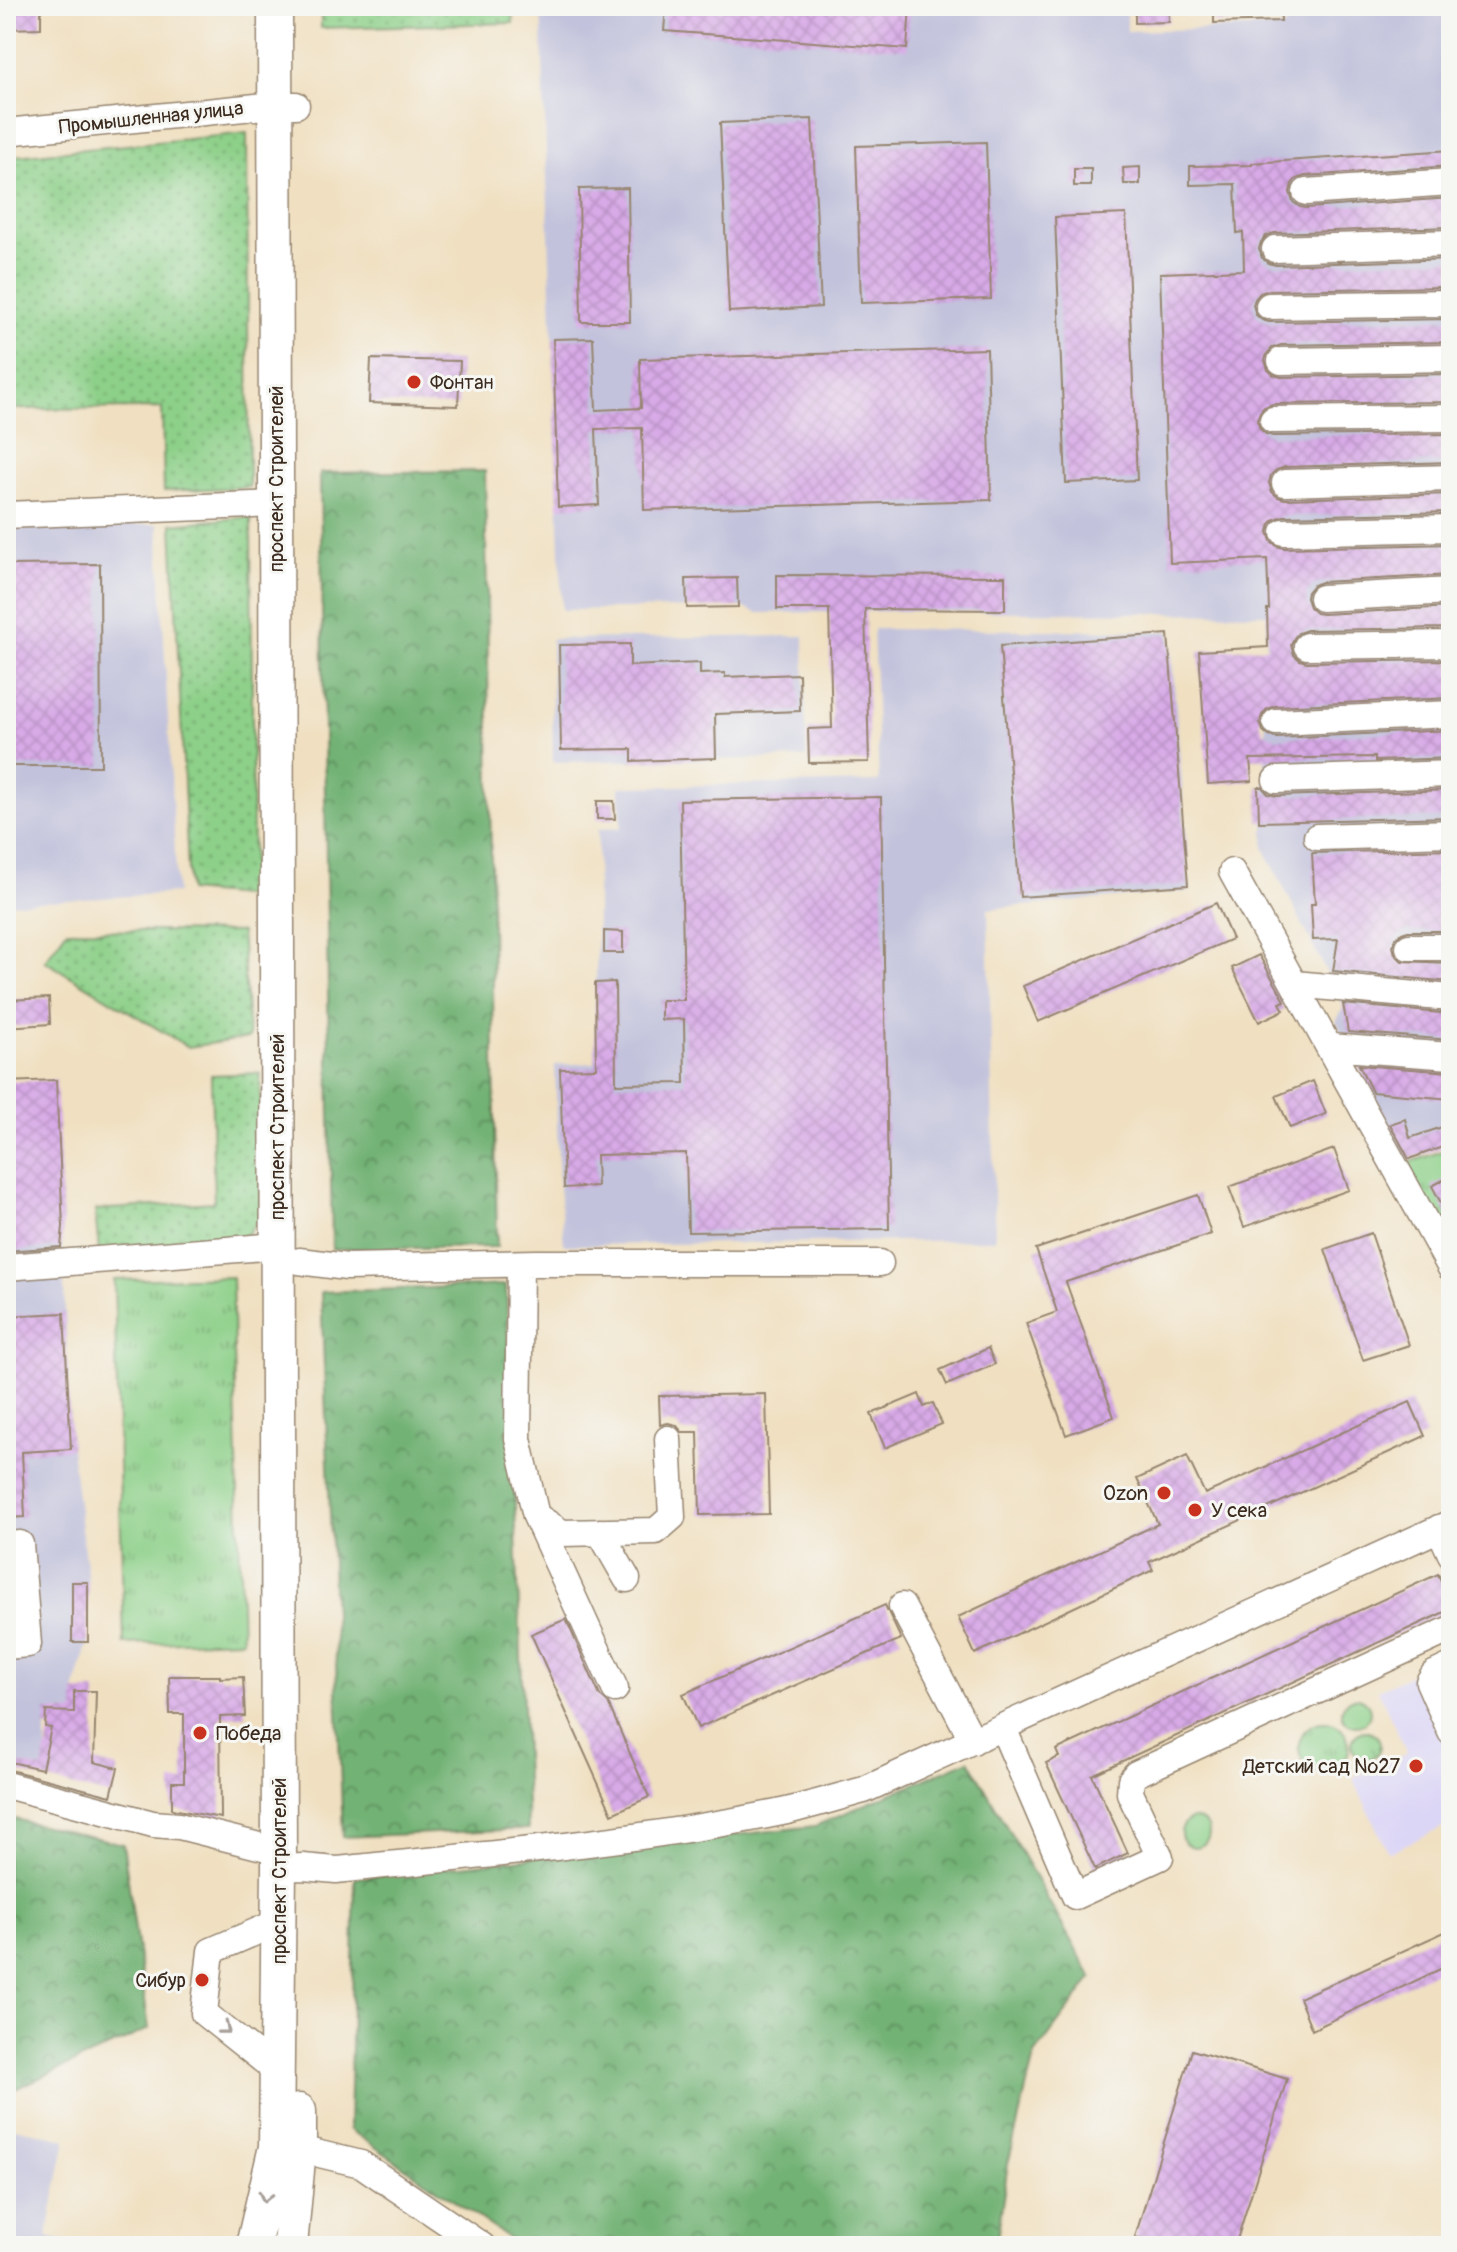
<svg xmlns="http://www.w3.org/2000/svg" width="1457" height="2252" font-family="Pangolin,sans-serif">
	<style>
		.built { fill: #dcd6f6 }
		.industrial { fill: #c2c2dc }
		.grass { fill: url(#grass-dots); stroke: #647d54; stroke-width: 2 }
		.forest { fill: url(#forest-crowns); stroke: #566e4a; stroke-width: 2 }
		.park { fill: url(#park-tufts); stroke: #647d54; stroke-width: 2 }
		.garden { fill: #8dd089; stroke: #647d54; stroke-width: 2 }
		.building { fill: url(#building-cross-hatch) }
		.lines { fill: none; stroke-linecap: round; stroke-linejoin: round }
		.minor-casing { stroke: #968570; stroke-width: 29 }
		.major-casing { stroke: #968570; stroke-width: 37 }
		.minor { stroke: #fff; stroke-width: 26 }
		.major { stroke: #fff; stroke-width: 34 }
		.oneway { stroke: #a79f9a }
		.poi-dot { fill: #c8321e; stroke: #f6f6f2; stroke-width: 3 }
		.labels { text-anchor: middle; stroke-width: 6; stroke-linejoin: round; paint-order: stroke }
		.street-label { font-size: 20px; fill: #3b2a1e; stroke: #f6f6f2 }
		.poi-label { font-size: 20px; fill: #3b2a1e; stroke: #f6f6f2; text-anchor: start }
	</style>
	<defs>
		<pattern id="grass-dots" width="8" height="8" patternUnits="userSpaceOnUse" patternTransform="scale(2)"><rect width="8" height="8" fill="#8dd089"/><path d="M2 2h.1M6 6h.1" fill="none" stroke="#74a96f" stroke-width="1.8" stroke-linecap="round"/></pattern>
		<pattern id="forest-crowns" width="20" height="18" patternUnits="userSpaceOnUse" patternTransform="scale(2)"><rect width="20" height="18" fill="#72b275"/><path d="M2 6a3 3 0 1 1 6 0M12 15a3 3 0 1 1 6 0" fill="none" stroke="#5f915f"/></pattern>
		<pattern id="park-tufts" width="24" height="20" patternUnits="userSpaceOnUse" patternTransform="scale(2)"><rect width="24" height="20" fill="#8dd089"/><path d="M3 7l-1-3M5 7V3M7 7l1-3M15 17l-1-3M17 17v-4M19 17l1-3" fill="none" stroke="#74a96f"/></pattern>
		<pattern id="building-cross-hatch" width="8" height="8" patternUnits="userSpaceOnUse" patternTransform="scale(2)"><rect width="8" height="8" fill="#d8aae7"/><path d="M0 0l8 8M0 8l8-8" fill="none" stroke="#ba92c6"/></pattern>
	</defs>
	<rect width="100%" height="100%" fill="#f6f6f2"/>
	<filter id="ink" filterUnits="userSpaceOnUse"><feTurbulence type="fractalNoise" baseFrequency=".0125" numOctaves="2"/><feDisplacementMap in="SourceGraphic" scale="16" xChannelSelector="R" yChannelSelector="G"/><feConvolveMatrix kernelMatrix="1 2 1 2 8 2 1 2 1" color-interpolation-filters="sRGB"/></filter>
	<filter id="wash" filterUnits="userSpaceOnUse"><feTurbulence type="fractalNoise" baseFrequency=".006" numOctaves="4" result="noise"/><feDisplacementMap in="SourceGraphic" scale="32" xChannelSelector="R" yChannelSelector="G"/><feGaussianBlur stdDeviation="1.8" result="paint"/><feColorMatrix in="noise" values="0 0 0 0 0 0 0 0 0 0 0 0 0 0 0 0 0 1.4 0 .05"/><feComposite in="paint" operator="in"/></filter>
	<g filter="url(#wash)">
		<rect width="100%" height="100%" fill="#f0e0c1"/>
		<path class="built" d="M1451,1656v167l-63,30 -35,-75 54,-25 -29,-63z"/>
		<path class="industrial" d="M541,6h586v25l159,-4 -1,-21h166v1138l-51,18 -21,-53 -43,-88 8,-14 -80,-159 3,-234 -363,-3 -146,2 -16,-6 -180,3z
			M158,524l19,369 -171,11v-375z
			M873,629l297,2 20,260 -202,18 7,331 -431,5 -5,-58 -4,-122 40,-2 3,-234 23,-1 -1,-41 259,-5z
			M804,636l2,122 -253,4 -2,-123z
			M62,1242l9,207 17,133v60l-14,49v21l-28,-1v40l-4,18 -36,-8v-517z
			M6,2126l60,13 -19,98 37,9h-78z"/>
		<path class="grass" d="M321,6h191l1,17 -192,5z
			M247,133l2,354 -85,4 -2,-83 -156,1v-252z
			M251,517l2,380 -64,-6 -17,-367z
			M67,930l174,2 8,106 -61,9 -143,-86z
			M260,1073l1,144 -21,26 -141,9 -4,-42 119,-8 -3,-127z"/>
		<path class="forest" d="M485,471l12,776 -165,2 -12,-776z
			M506,1285l22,544 -185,8 -22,-545z
			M969,1760l123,218 -58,78 -26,108 -12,82h-476l-171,-117 6,-251 460,-52z
			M6,1817l117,27 26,185 -143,64z"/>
		<path class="park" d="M1451,1148v97l-46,-81z
			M232,1277l10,363 -118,4 -10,-364z
			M1342 1712a14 14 0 1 1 28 0a14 14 0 1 1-28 0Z
			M1299 1747a25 25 0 1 1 50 0a25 25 0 1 1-50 0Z
			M1352 1745a14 14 0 1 1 28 0a14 14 0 1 1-28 0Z"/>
		<path class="garden" d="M1181 1833a14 14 0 1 1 28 0a14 14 0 1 1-28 0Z"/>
		<g id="blocks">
			<path class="building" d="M6,6h35v22l-35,1z
				M666,6h244l-3,43 -243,-18z
				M1135,6h34v16l-34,1z
				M1214,6h66l1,15 -67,2z
				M812,119l9,188 -92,5 -9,-189z
				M986,142l5,157 -130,4 -5,-157z
				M1451,150v16l-146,10 -9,3 -4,5 -2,8 3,10 7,5 7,1 144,-10v29l-177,6 -8,3 -5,6 -2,7 3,9 6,5 8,2 175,-6v28l-182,3 -9,3 -5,6 -2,6 3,10 6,5 7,2 182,-3v23l-170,3 -9,3 -5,6 -2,6 3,10 6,5 7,2 170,-3v28l-178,2 -9,3 -4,5 -3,7 3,10 6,5 7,2 178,-2v28l-166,5 -9,3 -5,5 -2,8 3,9 6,5 7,2 166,-5v18l-167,4 -9,3 -5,5 -2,8 3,9 6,5 7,2 167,-4v31l-130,7 -8,3 -6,7 -1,6 3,9 7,6 7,1 128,-7v21l-144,2 -9,3 -4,5 -3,7 3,10 6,5 7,2 144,-2v38l-176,8 -8,3 -5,6 -2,7 3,9 6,5 8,2 174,-8v28l-76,3v-4l-125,2 2,22 -44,3 -9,-133 69,-4 -1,-38h2l-2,-50 -97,4 -10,-290 84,-3 -1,-38 -6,1 -2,-49 -45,1v-19l62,-1v-2z
				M1140,167v17h-16l-1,-16z
				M1074,169h17v17h-17z
				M628,188l2,134h-49l-2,-133z
				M1126,214l11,266 -71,3 -11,-266z
				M593,338l3,72 45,-2 -1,-49 347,-10 4,151 -347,10 -2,-82 -46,1 3,76 -41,2 -5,-168z
				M371,359l89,2 -2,45 -89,-3z
				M100,564l1,202h-95v-201z
				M777,575l228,1v34l-140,-1 4,153 -60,1 -1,-34 24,-1 -3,-119h-52z
				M737,578l1,29 -51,1 -1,-29z
				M1168,634l20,251 -168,12 -20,-251z
				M630,644v22l70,-3v11l25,-1v4l74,-3 1,37 -85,3 1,44 -84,3v-12l-71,1 -2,-105z
				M1258,787h4l6,7 9,2 174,-6v27l-192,5z
				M881,797l8,432 -201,3 -2,-79 -90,2 1,31 -33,2 -4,-119 36,-1 -1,-85 20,-1 1,102 69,-1 -1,-64 -23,1v-20h23l-4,-200z
				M597,801h17l1,18h-18z
				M1451,849v82h-43l-6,2 -6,5 -3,8 2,8 7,7 49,2v19l-118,-11 5,-32 -25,1 -2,-36h4l-3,-51z
				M1216,903l16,36 -194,83 -15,-36z
				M604,931l19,1v21h-19z
				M1259,955l26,46 -5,2 4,7 -25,12 -27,-54z
				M49,998l1,26 -44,3v-27z
				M1343,1004l108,10v26l-103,-8z
				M1359,1065l92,7v27l-79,-7z
				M56,1080l7,146 -2,21 -55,4v-169z
				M1313,1081l13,33 -36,14 -14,-32z
				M1405,1119l5,19 41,-14v20l-42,15 -19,-35z
				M1334,1149l15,41 -105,37 -15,-40z
				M1451,1176v46l-19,-36z
				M1198,1195l13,39 -145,48 48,135 -48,18 -40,-112 31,-11 -21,-63z
				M1371,1233l38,112 -46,15 -38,-111z
				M64,1313l7,136 -49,3 3,65 -19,1v-202z
				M988,1348l7,16 -48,21 -7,-15z
				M766,1394l3,120 -69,1 -2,-83h-16l-6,-7 -8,-2 -8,2 -1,-29z
				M919,1394l5,13 9,-4 9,21 -57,24 -14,-34z
				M1410,1402l15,34 -276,126 4,8 -178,84 -17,-37 200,-93 -21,-45 50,-23 18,38z
				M1438,1574l13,29v6l-359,166 36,78 -33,16 -49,-106 13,-6 -3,-7z
				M72,1582h16v60h-16z
				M885,1605l16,34 -203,89 -15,-34z
				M566,1619l34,77 8,7 41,94 -37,17 -81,-180z
				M169,1676h51v2l23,-1 2,39 -25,1 1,101 -49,-9v-27h12v-68h-14z
				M74,1691h22l-2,71 24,6 -7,28 -105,-27v-8l36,8 9,-41 -6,-1 1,-16 28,1z
				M1451,1929v35l-139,66 -13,-32z
				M1192,2050l95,29 -52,167h-72l-28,-9z"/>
		</g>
	</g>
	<g filter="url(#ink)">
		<use href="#blocks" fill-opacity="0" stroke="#968570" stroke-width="2"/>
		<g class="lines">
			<g class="minor-casing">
				<path id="minor" d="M6,132l269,-27h21
					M1306,192l145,-10
					M1275,249l176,-6
					M1269,306l182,-3
					M1281,361l170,-3
					M1273,420l178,-2
					M1285,483l166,-5
					M6,515l270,-11
					M1284,532l167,-4
					M1322,598l129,-7
					M1307,646l144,-2
					M1276,722l175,-8
					M1276,780l175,-6
					M1317,837l134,-4
					M1232,872l219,396
					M1409,947h42
					M1294,984l157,14
					M1329,1047l122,9
					M299,1261l48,6 190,-4h343
					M520,1264l-2,175 18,77 26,17 94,-2 16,-14 -4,-78
					M6,1267l272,-21
					M536,1516l79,173
					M1439,1528l12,26
					M600,1532l27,47
					M6,1545l14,-1 8,100 -22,2
					M902,1606l71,135
					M1451,1666l-17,8 -5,8 22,50
					M1003,1728l72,168 85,-39 -30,-64 1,-13 5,-6 315,-145
					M6,1785l147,39 26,2 100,25
					M279,1868l24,-1 33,3c149,-15 299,-28 446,-58 28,-6 55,-15 82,-22l587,-267
					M277,2071l-73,-58 7,-62 68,-29
					M284,2148l15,1 62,15 121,82"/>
			</g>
			<g class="major-casing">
				<path id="major" d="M253,2246l23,-99 3,-279 -4,-1862
					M290,2246l9,-97v-38"/>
			</g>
			<use href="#minor" class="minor"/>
			<use href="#major" class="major"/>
		</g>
		<defs><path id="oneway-chevron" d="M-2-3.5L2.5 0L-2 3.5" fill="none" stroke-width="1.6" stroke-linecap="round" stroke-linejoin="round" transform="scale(2)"/></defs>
		<g class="oneway">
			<use href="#oneway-chevron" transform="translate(225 2029) rotate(38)"/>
			<use href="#oneway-chevron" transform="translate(265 2197) rotate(103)"/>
		</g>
	</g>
	<g class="poi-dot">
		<circle cx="414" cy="382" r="8"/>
		<circle cx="1164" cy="1493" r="8"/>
		<circle cx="1195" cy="1510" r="8"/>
		<circle cx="200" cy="1733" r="8"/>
		<circle cx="1416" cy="1766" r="8"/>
		<circle cx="202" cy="1980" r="8"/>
	</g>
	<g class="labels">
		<g class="street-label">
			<text transform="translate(151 117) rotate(-6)" y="7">Промышленная улица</text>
			<text transform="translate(276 479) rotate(-90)" y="7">проспект Строителей</text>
			<text transform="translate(277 1127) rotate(-90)" y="7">проспект Строителей</text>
			<text transform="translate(279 1871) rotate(-90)" y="7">проспект Строителей</text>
		</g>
		<g class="poi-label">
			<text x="430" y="389">Фонтан</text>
			<text x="1148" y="1500" text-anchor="end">Ozon</text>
			<text x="1211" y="1517">У сека</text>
			<text x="216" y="1740">Победа</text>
			<text x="1400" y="1773" text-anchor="end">Детский сад №27</text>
			<text x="186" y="1987" text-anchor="end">Сибур</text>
		</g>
	</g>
	<rect width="1457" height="2252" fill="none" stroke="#f6f6f2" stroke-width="32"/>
</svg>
